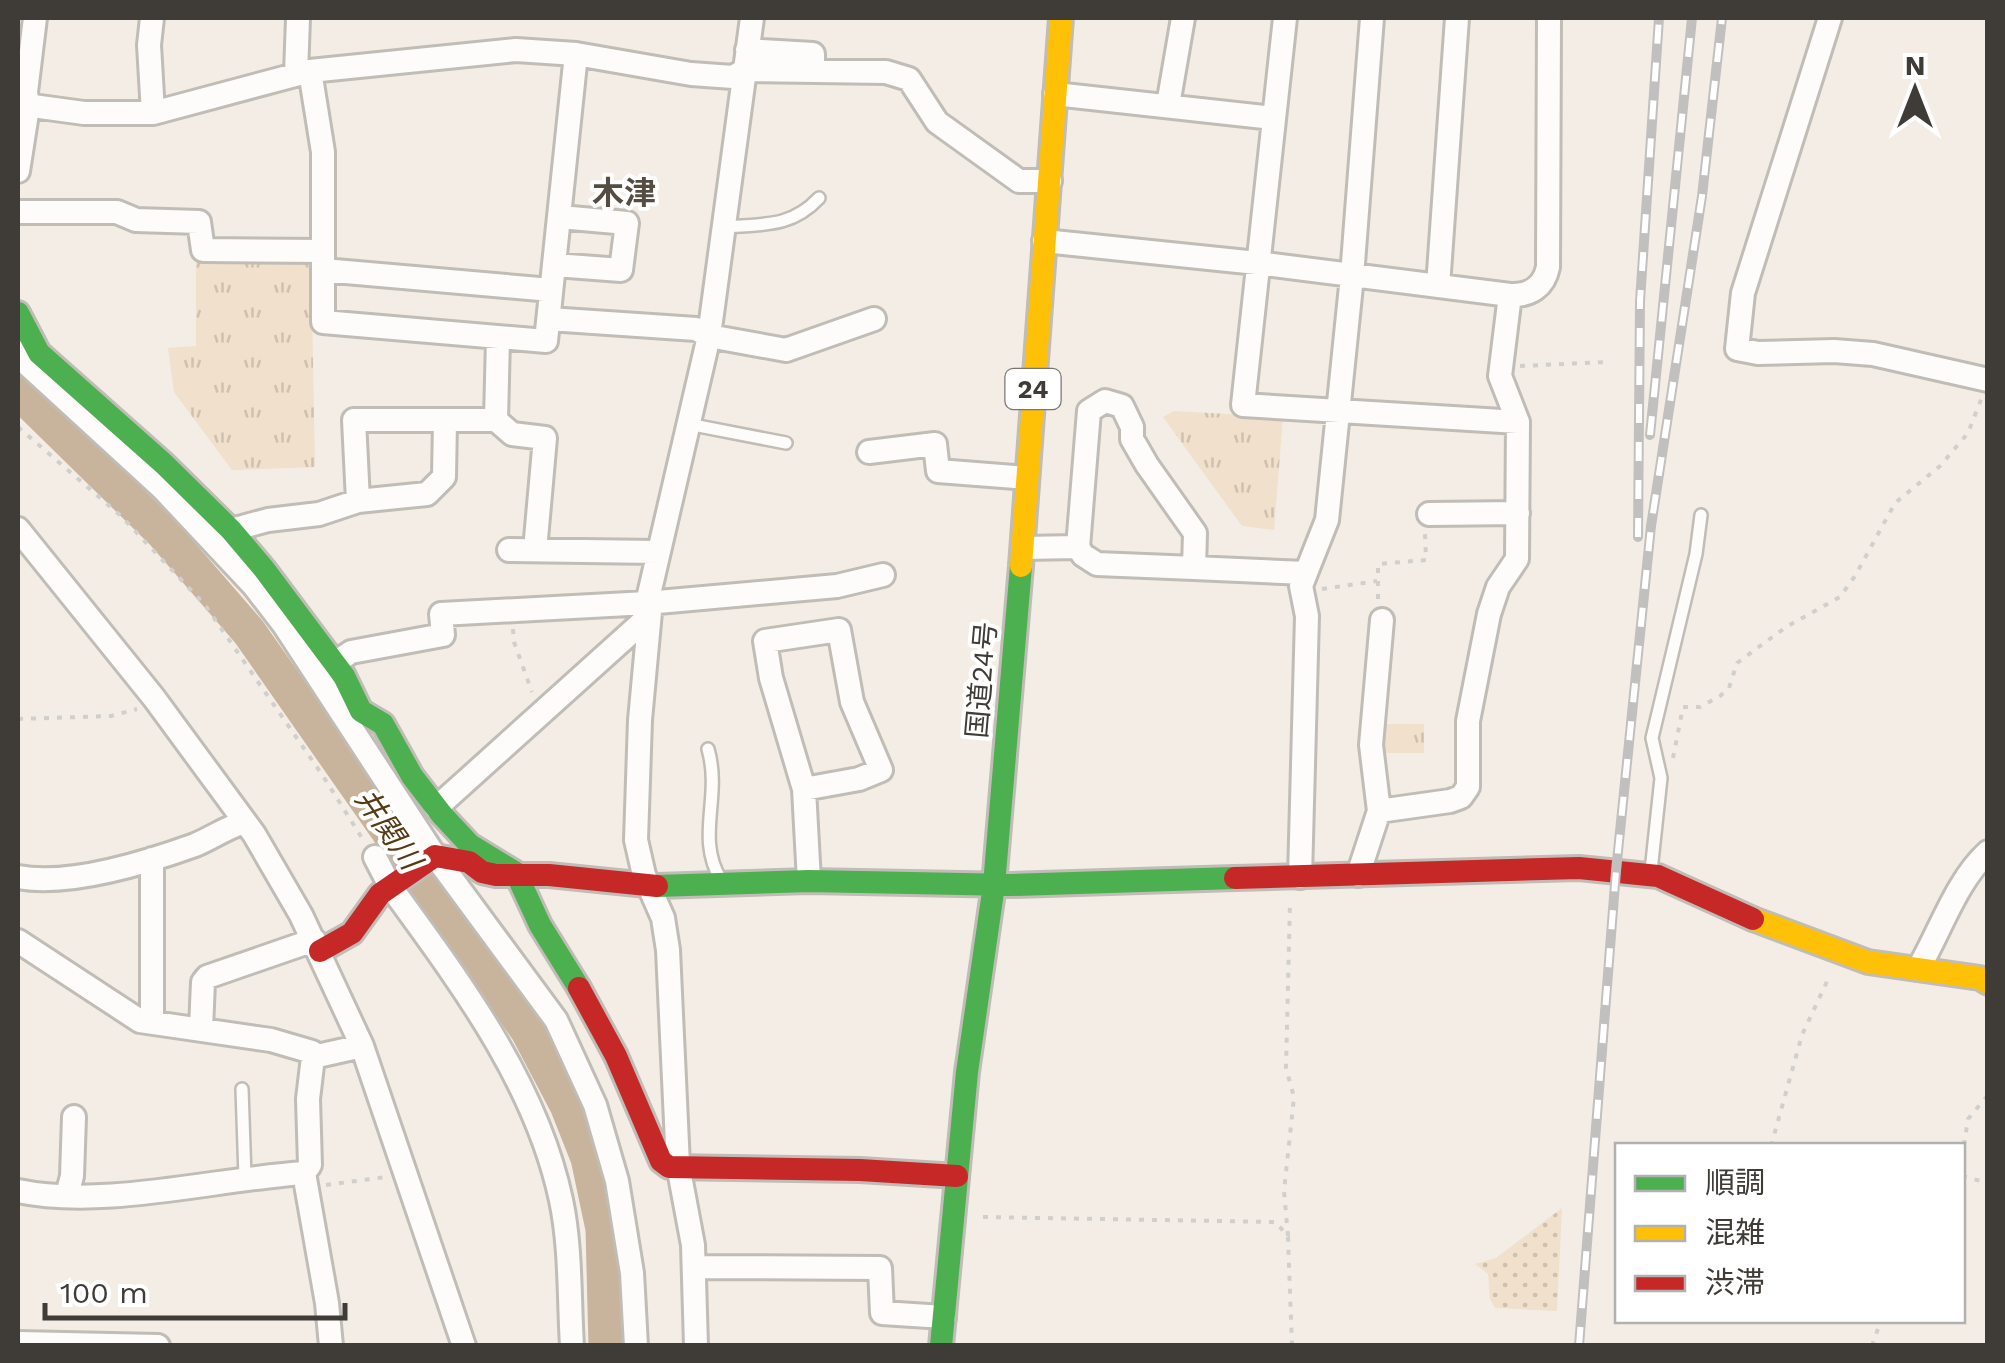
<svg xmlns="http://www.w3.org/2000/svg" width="2005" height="1363" font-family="'Work Sans','Noto Sans JP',sans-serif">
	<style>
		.grass { fill: url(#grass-dots) }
		.park { fill: url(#park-tufts) }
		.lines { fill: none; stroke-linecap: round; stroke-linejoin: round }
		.river { stroke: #c8b49c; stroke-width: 35 }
		.lane-casing { stroke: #c0bcb6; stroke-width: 16 }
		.street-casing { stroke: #c0bcb6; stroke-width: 28 }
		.fast-casing { stroke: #c0bcb6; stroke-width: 28 }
		.slow-casing { stroke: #c0bcb6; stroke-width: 28 }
		.jam-casing { stroke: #c0bcb6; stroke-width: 28 }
		.path { stroke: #d1cfcb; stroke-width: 4; stroke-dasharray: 5 8; stroke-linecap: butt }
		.lane { stroke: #fdfcfb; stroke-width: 11 }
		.street { stroke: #fdfcfb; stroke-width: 22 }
		.fast { stroke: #4caf50; stroke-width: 22 }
		.slow { stroke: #ffc107; stroke-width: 22 }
		.jam { stroke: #c62828; stroke-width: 22 }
		.rail-casing { stroke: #c2c0be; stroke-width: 10 }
		.rail { stroke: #fff; stroke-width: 6; stroke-dasharray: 19; stroke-linecap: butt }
		.labels { text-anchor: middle; stroke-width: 8; stroke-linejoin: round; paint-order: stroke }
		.shield { fill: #fff; stroke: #797672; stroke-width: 2.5 }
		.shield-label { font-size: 25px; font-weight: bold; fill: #3f3b36 }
		.street-label { font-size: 28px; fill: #3f3b36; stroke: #fff }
		.water-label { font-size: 30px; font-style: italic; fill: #563a12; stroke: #fff }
		.quarter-label { font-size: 32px; font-weight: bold; fill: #554c42; stroke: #fff }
	</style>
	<defs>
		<pattern id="grass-dots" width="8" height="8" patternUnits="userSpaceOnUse" patternTransform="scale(2.5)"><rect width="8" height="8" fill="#f0e0cc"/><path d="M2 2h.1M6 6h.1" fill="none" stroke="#cfc1b0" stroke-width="1.8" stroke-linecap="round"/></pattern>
		<pattern id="park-tufts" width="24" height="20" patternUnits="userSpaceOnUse" patternTransform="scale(2.5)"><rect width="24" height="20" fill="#f0e0cc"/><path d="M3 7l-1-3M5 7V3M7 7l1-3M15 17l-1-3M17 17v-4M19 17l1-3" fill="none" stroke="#cfc1b0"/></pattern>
	</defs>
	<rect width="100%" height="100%" fill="#f3ede6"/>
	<path class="grass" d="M1562,1208l-5,103 -62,-3 -5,-9 -2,-25 -13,-10 21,-6z"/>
	<path class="park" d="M311,258l4,209 -83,3 -58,-78 -6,-44 28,-2v-87z
		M1174,411l109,6 -9,113 -32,-4 -79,-109z
		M1382,724h42v29h-42z"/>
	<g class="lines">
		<path class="river" d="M18,391l145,142 86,99 279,399 39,74 21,53 15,71 3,117"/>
		<g class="lane-casing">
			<path id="lane" d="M724,227c38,-3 67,1 95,-29
				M688,424l98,19
				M708,749c14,49 -13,88 13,131
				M1651,871l10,-93 -9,-40 44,-184 5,-39
				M242,1089l3,88"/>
		</g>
		<g class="street-casing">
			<path id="street" d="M152,18l-3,27 4,68
				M1285,18l-42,387 275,17 -18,-46 10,-81
				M1830,18l-87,275 -6,56 21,4 76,-2 39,3 115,26
				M747,50l66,4v17
				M310,71l13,81v170l223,19 30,-287
				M296,74l2,-56
				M1055,94l218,24
				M18,104l66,9h69l157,-42 206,-21 60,4 115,20 42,3 12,-7 141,2 23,7 28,43 82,59h31
				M1168,105l15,-87
				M18,171l10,-64 -2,-15 9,-74
				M18,212h99l19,8 63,2 4,28 120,1
				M1044,241l213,22 253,32c20,1 34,-8 38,-28l1,-249
				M555,265l66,5 6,-47 -67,-6
				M323,270l228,20
				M1438,286l19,-268
				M549,319l147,10 13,7 77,14 88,-31
				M18,352l11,14 134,123 91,97 30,39 151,231 121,164 39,85 22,76 15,92 4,73
				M496,420l16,14 33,4 -10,112
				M869,452l66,-8 3,27 89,7
				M358,501l69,-7 17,-17 1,-57
				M1429,514l89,-1
				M18,529l136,169 100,136 47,81 61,131 102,300
				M231,530l37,-10 51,-6 39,-13 -4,-81h142l2,-82
				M1078,547l5,8 14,9 97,4
				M1023,548l55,-1 11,-136 16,-10 17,5 10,21v12l15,26 48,68 -1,35 112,5 21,-53 25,-244 20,-258
				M509,550l148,2
				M335,663l16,-11 92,-17 -2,-21 206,-11 190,-17 46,-11
				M804,789l55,-10 22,-9 -29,-68 -13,-72 -74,11 6,37 33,111 5,92
				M436,808l211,-190
				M1379,811l-8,-66 11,-125
				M375,857l15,29c69,95 146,196 171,314 10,47 8,98 11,146
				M152,859v163
				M1358,875l21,-64 71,-10 11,-4 7,-10v-66l21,-107 9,-27 19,-28 1,-137
				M18,877c51,10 127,-14 177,-32 17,-7 32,-18 50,-23
				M1300,877l7,-261 -6,-30 5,-13
				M18,941l122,80 131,19 41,12 1,5 49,-11
				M1918,969c22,-37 38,-88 70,-117
				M201,1029l2,-47 4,-5 107,-37
				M304,1173l6,-8 -2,-66 5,-42
				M18,1191c85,18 197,-12 286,-18l23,130 4,43
				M67,1195l5,-19 2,-59
				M695,1267l185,1 2,45 62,4
				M18,1343l140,3
				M696,1346l-3,-101 -15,-80 -10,-215 -5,-32 -19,-43 -8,-35 4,-120 10,-108 -3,-9 62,-267 43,-318"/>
		</g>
		<g class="fast-casing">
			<path id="fast" d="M18,313l21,40 125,111 67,66 33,39 80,107 17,35 22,13 29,52 30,39 28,30 46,28 24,52 39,63
				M657,886l152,-5 203,4 223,-7
				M941,1346l26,-274 27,-187 27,-319"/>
		</g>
		<g class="slow-casing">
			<path id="slow" d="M1021,566l40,-548
				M1753,919l115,43 112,16 8,5"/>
		</g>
		<g class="jam-casing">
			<path id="jam" d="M1235,878l344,-10 79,8 95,43
				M320,951l32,-18 28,-39 55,-38 34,6 13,10 14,3h53l108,11
				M579,988l37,68 45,105 8,6 191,3 97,6"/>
		</g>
		<path class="path" d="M1520,366l86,-4
			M18,427l103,89 84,89 118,171 39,62
			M1322,589l55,-8
			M1378,599v-35l48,-4 -1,-27
			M513,629l1,13 18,50
			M18,719l93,-3 26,-7
			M1673,758l10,-51h17l20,-11 9,-8 8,-25 49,-36 54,-30 15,-21 40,-73 45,-37 28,-33 14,-36
			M1771,1146l31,-111 28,-60
			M1962,1158l6,-39 20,-24
			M1962,1176l26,7
			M326,1185l60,-8
			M983,1217l293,5 12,15 4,109
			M1288,1236l-4,-45 10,-94 -8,-29 4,-166
			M1872,1346l9,-26"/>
		<use href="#lane" class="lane"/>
		<use href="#street" class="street"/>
		<use href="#fast" class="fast"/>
		<use href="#slow" class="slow"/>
		<use href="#jam" class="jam"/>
		<g class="rail-casing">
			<path id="rail" d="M1650,435l42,-417
				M1638,537l2,-236 19,-283
				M1579,1346l37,-475 35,-345 51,-330 20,-178"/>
		</g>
		<use href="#rail" class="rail"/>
	</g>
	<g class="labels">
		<rect class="shield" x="1005.5" y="369" width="55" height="40" rx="8"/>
		<g class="shield-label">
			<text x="1033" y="398">24</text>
		</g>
		<g class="street-label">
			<text transform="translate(981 680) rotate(-85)" y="10">国道24号</text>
		</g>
		<g class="water-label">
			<text transform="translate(388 829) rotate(55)" y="10">井関川</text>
		</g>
		<g class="quarter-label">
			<text x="624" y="204">木津</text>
		</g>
	</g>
	<rect width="2005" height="1363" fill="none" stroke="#3f3b36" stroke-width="40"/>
	<rect x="1615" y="1143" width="350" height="180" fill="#ffffff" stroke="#b2b1af" stroke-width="2.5"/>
	<rect x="1635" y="1176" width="50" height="15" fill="#4caf50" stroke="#b2b1af" stroke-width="2.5"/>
	<text x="1705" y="1193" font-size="30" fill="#3f3b36">順調</text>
	<rect x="1635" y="1226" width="50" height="15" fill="#ffc107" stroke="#b2b1af" stroke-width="2.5"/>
	<text x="1705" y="1243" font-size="30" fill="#3f3b36">混雑</text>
	<rect x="1635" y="1276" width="50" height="15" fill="#c62828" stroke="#b2b1af" stroke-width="2.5"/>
	<text x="1705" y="1293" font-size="30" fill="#3f3b36">渋滞</text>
	<g transform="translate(1915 90)" stroke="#ffffff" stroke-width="8" paint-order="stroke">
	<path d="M0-8L18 38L0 25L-18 38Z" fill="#3f3b36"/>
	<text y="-15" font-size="28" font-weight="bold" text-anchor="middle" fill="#3f3b36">N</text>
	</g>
	<path d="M45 1303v15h300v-15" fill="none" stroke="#3f3b36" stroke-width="5"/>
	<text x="60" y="1303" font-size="30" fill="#3f3b36" stroke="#ffffff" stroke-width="8" paint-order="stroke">100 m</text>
</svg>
